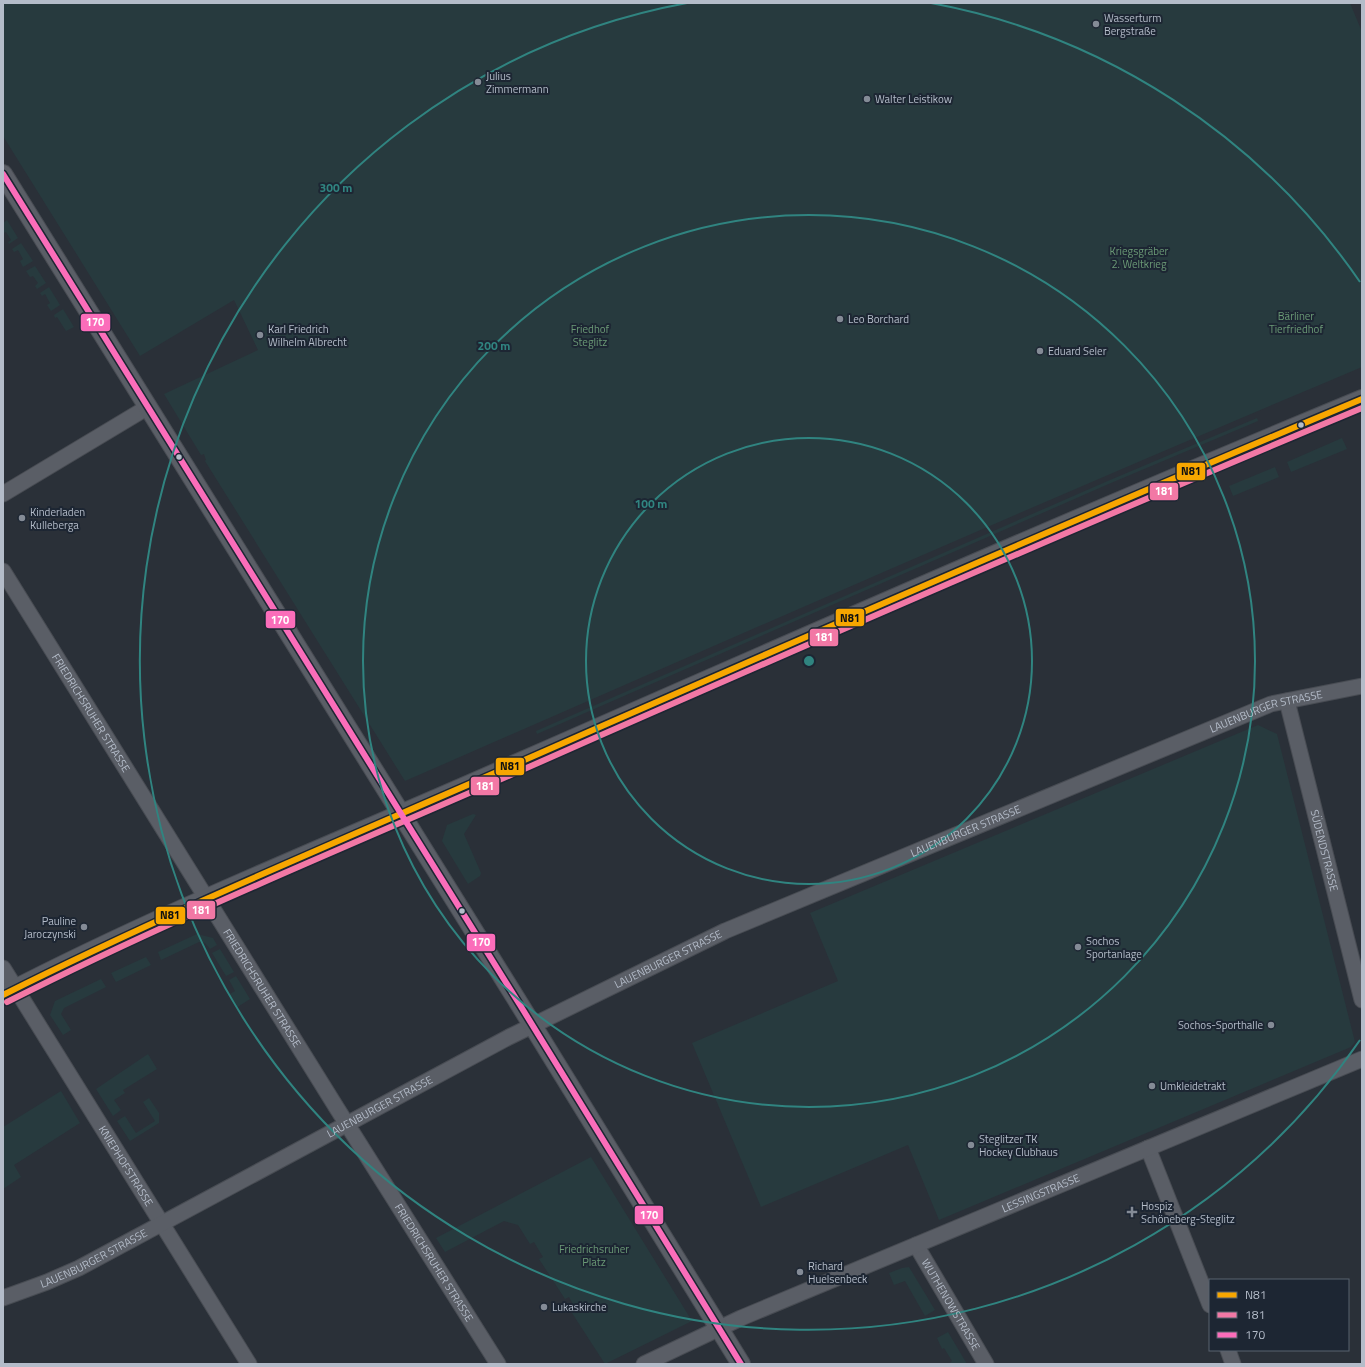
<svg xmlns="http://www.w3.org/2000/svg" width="1365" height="1367" font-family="'Titillium Web',sans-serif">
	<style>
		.green { fill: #273a3e }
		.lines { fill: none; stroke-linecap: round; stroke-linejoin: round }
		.minor-casing { stroke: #484c53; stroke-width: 17 }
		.tertiary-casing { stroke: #484c53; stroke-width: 20 }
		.minor { stroke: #5a5e66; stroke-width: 15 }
		.tertiary { stroke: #5a5e66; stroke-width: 18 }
		.bus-1-casing { stroke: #1d2633; stroke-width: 9 }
		.bus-2-casing { stroke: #1d2633; stroke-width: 9 }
		.bus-3-casing { stroke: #1d2633; stroke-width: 9 }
		.bus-1 { stroke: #f7a600; stroke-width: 6 }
		.bus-2 { stroke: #f278a5; stroke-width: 6 }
		.bus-3 { stroke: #fb6dba; stroke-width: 6 }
		.ring { fill: none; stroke: #308480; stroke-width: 2 }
		.poi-dot { fill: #848b96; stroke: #1d2633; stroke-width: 1.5 }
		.bus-dot { fill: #b4bcc9; stroke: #1d2633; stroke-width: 1.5 }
		.labels { text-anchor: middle; stroke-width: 4; stroke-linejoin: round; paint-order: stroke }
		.poi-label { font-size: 11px; fill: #b4bcc9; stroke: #1d2633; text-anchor: start }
		.park-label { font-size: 11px; fill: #6b9a76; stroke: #1d2633 }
		.street-label { font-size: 11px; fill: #b4bcc9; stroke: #1d2633 }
		.centre { fill: #308480; stroke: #1d2633; stroke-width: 2 }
		.ring-label { font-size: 12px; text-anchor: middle; font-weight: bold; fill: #308480; stroke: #1d2633; stroke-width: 4; stroke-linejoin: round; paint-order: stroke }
		.line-badge { stroke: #1d2633; stroke-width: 1.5 }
		.badge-label { font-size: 11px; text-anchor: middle; font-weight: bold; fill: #fff }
		.pale-badge-label { font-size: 11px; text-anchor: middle; font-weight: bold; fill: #111 }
	</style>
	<rect width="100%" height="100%" fill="#2a3038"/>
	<path class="green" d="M3,3h1347l12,29v335c-321,135 -639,275 -957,414l-200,-320 1,-1 -2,-6 -3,1 -37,-61 94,-44 -24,-50 -94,56 -137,-220z
		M7,220l11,18 -9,6 -1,-2 3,-2 -5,-8 -3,1v-10z
		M21,243l12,18 -10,6 -3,-6 3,-2 -5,-9 -4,2 -2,-3z
		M35,266l11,17 -9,6 -2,-3 3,-3 -5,-7 -3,1 -4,-6z
		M49,287l11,18 -9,6 -4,-6 3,-2 -5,-9 -3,2 -2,-3z
		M63,309l11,18 -8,4 -9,-14 -2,1 -1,-3z
		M1257,418l1,3 -147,62 -574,251 -1,-3 574,-251z
		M1342,438l5,11 -56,23 -4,-10z
		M1275,467l4,10 -46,19 -4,-10z
		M1258,725l19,9 78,308 -4,5 -412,173 -31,-75 -147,62 -69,-164 146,-62 -28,-68z
		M473,814l3,1 -12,19 17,39 -1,3 -12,8 -26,-43 5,-16z
		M197,934l16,4 4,7 -7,4 -5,-6 -6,-1 -38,18 -3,-8z
		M220,949l14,23 -8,4 -14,-23z
		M146,957l5,8 -35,17 -5,-9z
		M236,976l14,23 -14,9 -8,-13 7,-4 -6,-11z
		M101,979l5,8 -42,21 -3,6 10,16 -8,5 -13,-20 5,-14z
		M148,1054l9,15 -34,21 2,3 -11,7 7,10 -8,6 -17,-27z
		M61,1091l19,32 -66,42 7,12 -18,12v-62z
		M149,1098l10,15v10l-29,18 -13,-20 8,-5 11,17 19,-12 -12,-19z
		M591,1157l101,164 -87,43 -33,-51 4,-3 -7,-13 -4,2 -26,-40 4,-2 -9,-15 -4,2 -12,-19 -14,-4 -59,31 -9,-14z
		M909,1267l26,43 -10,6 -20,-35 -11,4 -5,-12 13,-5z
		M948,1332l19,32h-16l-1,-1 2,-2 -8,-13 -2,1 -5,-11z"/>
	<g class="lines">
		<g class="minor-casing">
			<g id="minor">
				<path d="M3,494l145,-87"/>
				<path id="s1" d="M3,571l335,539 160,254"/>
				<path id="s2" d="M1287,701l75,299"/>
				<path id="s3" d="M3,968l246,396"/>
				<path d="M1148,1148l62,157"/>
				<path id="s4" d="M916,1245l70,119"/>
				<path id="s5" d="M3,1298l44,-16 32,-14 430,-231 216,-106 546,-227 91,-18"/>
				<path d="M1228,1350l5,14"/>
				<path id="s6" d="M644,1364l97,-46 621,-259"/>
			</g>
		</g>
		<g class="tertiary-casing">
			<path id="tertiary" d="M3,174l517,831 221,359
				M3,995c166,-86 339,-154 510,-230 282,-124 564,-248 849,-366"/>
		</g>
		<use href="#minor" class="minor"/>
		<use href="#tertiary" class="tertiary"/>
		<g class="bus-1-casing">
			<path id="bus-1" d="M3,995c169,-85 344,-157 517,-233 280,-123 560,-245 842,-363"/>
		</g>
		<g class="bus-2-casing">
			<path id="bus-2" d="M7,1002c168,-85 342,-156 515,-232 279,-123 559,-245 840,-362"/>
		</g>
		<g class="bus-3-casing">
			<path id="bus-3" d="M3,174l517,831 221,359"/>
		</g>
		<use href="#bus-1" class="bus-1"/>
		<use href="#bus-2" class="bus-2"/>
		<use href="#bus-3" class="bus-3"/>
	</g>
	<g class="ring">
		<circle cx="809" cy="661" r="223"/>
		<circle cx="809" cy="661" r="446"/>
		<path d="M1360 1040A669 669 0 1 1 687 3M931 3A669 669 0 0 1 1360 282"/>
	</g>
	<g class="poi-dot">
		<circle cx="1096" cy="24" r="4"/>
		<circle cx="478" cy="82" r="4"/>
		<circle cx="867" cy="99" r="4"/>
		<circle cx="840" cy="319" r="4"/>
		<circle cx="260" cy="335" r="4"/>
		<circle cx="1040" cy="351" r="4"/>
		<circle cx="22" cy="518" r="4"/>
		<circle cx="84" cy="927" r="4"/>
		<circle cx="1078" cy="947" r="4"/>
		<circle cx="1271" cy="1025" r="4"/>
		<circle cx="1152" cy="1086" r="4"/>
		<circle cx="971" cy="1145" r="4"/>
		<path d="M1130 1206h4v4h4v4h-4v4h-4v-4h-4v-4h4z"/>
		<circle cx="800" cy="1272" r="4"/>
		<circle cx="544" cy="1307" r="4"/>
	</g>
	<g class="bus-dot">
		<circle cx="1301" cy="425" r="3.5"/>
		<circle cx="179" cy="457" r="3.5"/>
		<circle cx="462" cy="911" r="3.5"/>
	</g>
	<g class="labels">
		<g class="poi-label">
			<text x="1104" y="22">Wasserturm<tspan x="1104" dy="13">Bergstraße</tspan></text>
			<text x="486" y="80">Julius<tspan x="486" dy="13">Zimmermann</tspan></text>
			<text x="875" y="103">Walter Leistikow</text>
			<text x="848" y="323">Leo Borchard</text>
			<text x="268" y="333">Karl Friedrich<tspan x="268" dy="13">Wilhelm Albrecht</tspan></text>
			<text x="1048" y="355">Eduard Seler</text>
			<text x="30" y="516">Kinderladen<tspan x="30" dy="13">Kulleberga</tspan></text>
			<text x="76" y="925" text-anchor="end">Pauline<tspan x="76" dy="13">Jaroczynski</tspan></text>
			<text x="1086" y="945">Sochos<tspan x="1086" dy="13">Sportanlage</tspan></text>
			<text x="1263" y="1029" text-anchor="end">Sochos-Sporthalle</text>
			<text x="1160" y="1090">Umkleidetrakt</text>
			<text x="979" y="1143">Steglitzer TK<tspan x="979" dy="13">Hockey Clubhaus</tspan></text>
			<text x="1141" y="1210">Hospiz<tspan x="1141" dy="13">Schöneberg-Steglitz</tspan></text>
			<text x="808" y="1270">Richard<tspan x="808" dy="13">Huelsenbeck</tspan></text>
			<text x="552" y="1311">Lukaskirche</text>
		</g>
		<g class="park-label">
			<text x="1139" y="255">Kriegsgräber<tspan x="1139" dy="13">2. Weltkrieg</tspan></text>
			<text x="1296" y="320">Bärliner<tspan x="1296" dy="13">Tierfriedhof</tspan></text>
			<text x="590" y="333">Friedhof<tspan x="590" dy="13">Steglitz</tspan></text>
			<text x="594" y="1253">Friedrichsruher<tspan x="594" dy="13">Platz</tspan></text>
		</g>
		<g class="street-label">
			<text dy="4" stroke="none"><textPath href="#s5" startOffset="1395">LAUENBURGER STRASSE</textPath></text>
			<text dy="4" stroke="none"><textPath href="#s1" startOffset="167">FRIEDRICHSRUHER STRASSE</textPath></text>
			<text dy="4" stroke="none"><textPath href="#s5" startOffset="1071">LAUENBURGER STRASSE</textPath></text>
			<text dy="4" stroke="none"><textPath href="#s2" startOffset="154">SÜDENDSTRASSE</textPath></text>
			<text dy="4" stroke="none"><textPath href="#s5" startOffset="747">LAUENBURGER STRASSE</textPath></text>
			<text dy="4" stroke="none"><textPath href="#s1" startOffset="491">FRIEDRICHSRUHER STRASSE</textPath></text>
			<text dy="4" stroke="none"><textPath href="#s5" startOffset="423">LAUENBURGER STRASSE</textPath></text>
			<text dy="4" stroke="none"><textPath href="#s3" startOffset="233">KNIEPHOFSTRASSE</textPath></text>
			<text dy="4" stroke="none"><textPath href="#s6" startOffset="432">LESSINGSTRASSE</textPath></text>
			<text dy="4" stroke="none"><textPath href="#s5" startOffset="99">LAUENBURGER STRASSE</textPath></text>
			<text dy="4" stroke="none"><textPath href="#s1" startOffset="815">FRIEDRICHSRUHER STRASSE</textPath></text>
			<text dy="4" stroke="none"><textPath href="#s4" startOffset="69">WUTHENOWSTRASSE</textPath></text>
		</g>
	</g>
	<circle cx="809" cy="661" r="6" class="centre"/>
	<g class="ring-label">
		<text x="336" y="192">300 m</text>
		<text x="494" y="350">200 m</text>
		<text x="651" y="508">100 m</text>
	</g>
	<g class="line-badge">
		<rect x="80" y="313" width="31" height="19" rx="4" fill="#fb6dba"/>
		<rect x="1176" y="462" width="30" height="19" rx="4" fill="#f7a600"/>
		<rect x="1149" y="482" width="30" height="19" rx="4" fill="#f278a5"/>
		<rect x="835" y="608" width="30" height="19" rx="4" fill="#f7a600"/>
		<rect x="265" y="610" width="31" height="19" rx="4" fill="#fb6dba"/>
		<rect x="809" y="628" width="30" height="19" rx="4" fill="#f278a5"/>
		<rect x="495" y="757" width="30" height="19" rx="4" fill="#f7a600"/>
		<rect x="470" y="776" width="30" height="20" rx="4" fill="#f278a5"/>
		<rect x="186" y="900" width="30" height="20" rx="4" fill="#f278a5"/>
		<rect x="155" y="906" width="31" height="19" rx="4" fill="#f7a600"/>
		<rect x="466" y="933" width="30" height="19" rx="4" fill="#fb6dba"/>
		<rect x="634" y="1205" width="30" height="20" rx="4" fill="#fb6dba"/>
	</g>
	<g class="badge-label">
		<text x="95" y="326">170</text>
		<text x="1164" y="495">181</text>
		<text x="280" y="624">170</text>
		<text x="824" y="641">181</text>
		<text x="485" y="790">181</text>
		<text x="201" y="914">181</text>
		<text x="481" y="946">170</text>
		<text x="649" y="1219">170</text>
	</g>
	<g class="pale-badge-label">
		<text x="1191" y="475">N81</text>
		<text x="850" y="622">N81</text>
		<text x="510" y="770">N81</text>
		<text x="170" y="919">N81</text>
	</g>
	<rect width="1365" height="1367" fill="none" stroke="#b4bcc9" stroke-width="8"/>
	<rect x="1209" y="1279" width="140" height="72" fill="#1d2633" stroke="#59626f"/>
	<rect x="1217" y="1292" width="20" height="6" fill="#f7a600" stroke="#59626f"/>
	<text x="1245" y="1299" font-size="12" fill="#b4bcc9">N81</text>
	<rect x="1217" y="1312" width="20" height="6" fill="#f278a5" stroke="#59626f"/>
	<text x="1245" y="1319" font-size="12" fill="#b4bcc9">181</text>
	<rect x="1217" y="1332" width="20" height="6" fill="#fb6dba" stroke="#59626f"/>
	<text x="1245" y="1339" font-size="12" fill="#b4bcc9">170</text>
</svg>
